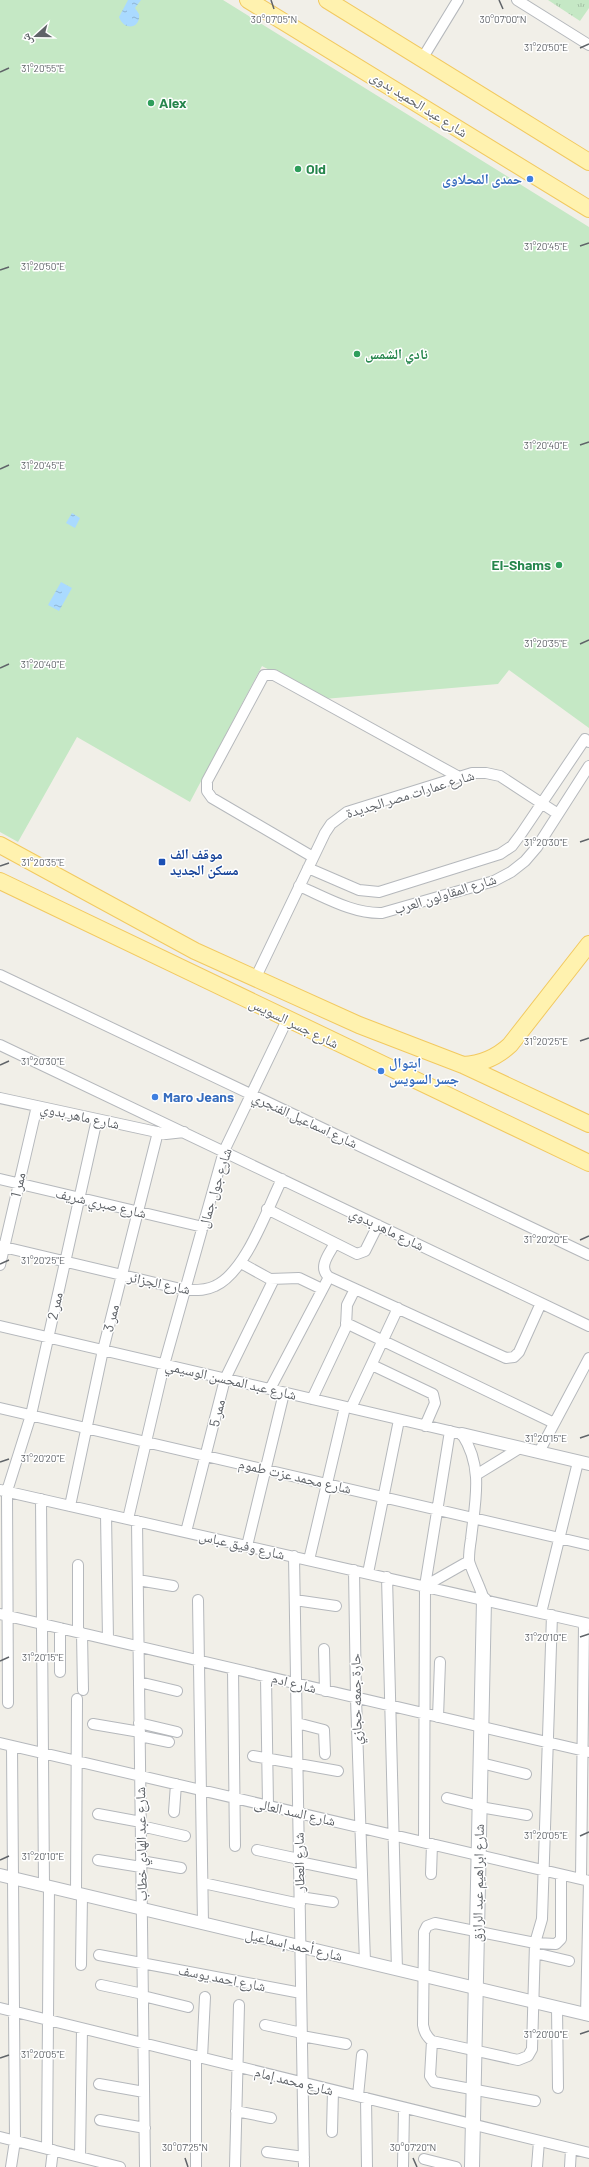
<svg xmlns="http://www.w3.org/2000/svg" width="589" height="2167" font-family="Barlow,'Noto Naskh Arabic',sans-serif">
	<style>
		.grass { fill: url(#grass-tufts) }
		.pitch { fill: #c5e8c5 }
		.water { fill: url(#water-ripples) }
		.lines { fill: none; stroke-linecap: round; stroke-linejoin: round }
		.minor-casing { stroke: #b5b8bc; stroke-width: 12 }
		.tertiary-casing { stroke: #b5b8bc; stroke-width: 14 }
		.secondary-casing { stroke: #b6babf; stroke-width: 16 }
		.primary-casing { stroke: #f2c960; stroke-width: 18 }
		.minor { stroke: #fff; stroke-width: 10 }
		.tertiary { stroke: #fff; stroke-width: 12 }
		.secondary { stroke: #fff; stroke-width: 14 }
		.primary { stroke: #fff2af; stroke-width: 16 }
		.ticks { fill: none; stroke: #5f6368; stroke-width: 1.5 }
		.leisure-dot { fill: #2e9e5b; stroke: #fff; stroke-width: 1.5 }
		.shop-dot { fill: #3f7fe0; stroke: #fff; stroke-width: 1.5 }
		.transit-dot { fill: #1a4fb4; stroke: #fff; stroke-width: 1.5 }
		.labels { text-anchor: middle; stroke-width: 3; stroke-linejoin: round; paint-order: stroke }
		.leisure-label { font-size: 14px; font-weight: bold; fill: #27864d; stroke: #fff; text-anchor: start }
		.street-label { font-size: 14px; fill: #5f6368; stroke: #fff }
		.shop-label { font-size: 14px; font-weight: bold; fill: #366cbe; stroke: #fff; text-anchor: start }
		.transit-label { font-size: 14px; font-weight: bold; fill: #164399; stroke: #fff; text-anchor: start }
		.ticks-label { font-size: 10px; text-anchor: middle; fill: #5f6368; stroke: #fff; stroke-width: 3; stroke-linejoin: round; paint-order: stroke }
	</style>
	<defs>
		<pattern id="grass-tufts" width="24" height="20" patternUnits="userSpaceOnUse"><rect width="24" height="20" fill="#c5e8c5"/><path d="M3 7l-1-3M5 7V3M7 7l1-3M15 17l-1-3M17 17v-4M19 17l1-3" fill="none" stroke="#a3c0a4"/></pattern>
		<pattern id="water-ripples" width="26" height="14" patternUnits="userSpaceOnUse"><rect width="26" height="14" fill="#aadaff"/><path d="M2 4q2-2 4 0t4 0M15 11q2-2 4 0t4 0" fill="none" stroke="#8eb4d2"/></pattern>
	</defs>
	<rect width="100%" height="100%" fill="#f1efe8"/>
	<path class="grass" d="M548,0h41v8l-9,13z"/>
	<path class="pitch" d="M0,0h223l366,227v501l-80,-58 -11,14 -174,15 -62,-33 -72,136 -113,-65 -59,105 -18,-10z"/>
	<path class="water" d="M128,0h13l-6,8 4,6c2,15 -15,17 -20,3z
		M72,513l8,5 -5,10 -9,-5z
		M61,582l11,6 -13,23 -11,-6z"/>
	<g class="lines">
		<g class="minor-casing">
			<path id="minor" d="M517,0l72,45
				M422,59l36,-59
				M313,857l-101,-59 -5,-7v-10l57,-106h10l185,102
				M308,868l51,22 20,2 121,-38 12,-8 9,-12 64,-95 4,3
				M299,886c26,11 54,28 83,27l112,-32 17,-9 14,-11 12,-14 52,-81
				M0,975l589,280
				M255,979l70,-146 6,-9 16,-12 125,-39h14l14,3 58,38
				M0,1045l589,281
				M0,1098l166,36 18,-2
				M0,1179l203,48
				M267,1209l90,45 8,-3 13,-26
				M335,1243c-5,10 -18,24 -6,34l177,81 8,-1 5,-5 22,-49
				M0,1246l185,44c10,0 20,1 30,-4 31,-14 52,-77 67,-107
				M241,1263l29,16 29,-1 23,11
				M0,1265l37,-159
				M346,1323l208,100
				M0,1326l462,108c22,34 13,67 9,105 -1,6 -2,14 -2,21 0,5 13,31 15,40
				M372,1365l61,29 2,9 -10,23
				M270,1389l59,-112
				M312,1399l34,-72 1,-22 8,-16
				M0,1408l589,137
				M351,1408l47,-100
				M539,1452l50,-94
				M476,1475l44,-27
				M0,1490l589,134
				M41,1499l3,387
				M70,1506l33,-156 55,-218
				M106,1514l2,125
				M128,1519l36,-154 60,-214 63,-131
				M137,1521l8,646
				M186,1532l39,-153 49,-100
				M247,1546l37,-153
				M294,1556l10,611
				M309,1560l36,-153
				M354,1570l2,128 9,264
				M368,1573l31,-153
				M387,1577l10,393
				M138,1580l35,6
				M425,1586l44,-25
				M198,1600l5,324
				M295,1600l41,6
				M541,1613l37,-151
				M0,1614l589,138
				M552,1615l-10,304 -7,24 -3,106 -4,7 -10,4 -86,-19c-5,-4 -8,-9 -9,-16l1,-93 3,-6 8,-3 100,20 21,1 5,-5v-64
				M60,1628v44
				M78,1632v-67
				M82,1633l1,57
				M324,1649l1,42
				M233,1669l2,177
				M266,1677l2,128
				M139,1682l38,9
				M8,1703l-1,-212 24,-76 66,-296
				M438,1717l2,-55
				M139,1723l38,9
				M297,1723l27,7 1,24
				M93,1724l47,8
				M140,1736l29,6
				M0,1743l589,138
				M253,1756l85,15
				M481,1763l45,11
				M447,1798l33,8
				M480,1807l47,8
				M174,1812l2,-28
				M98,1814l43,8
				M141,1826l44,10
				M424,1842l1,-256 25,-155
				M257,1850l42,9
				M98,1860l43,7
				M141,1861l40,7
				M299,1862l63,13
				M431,1874l1,-30
				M581,1879l3,-256
				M203,1883l97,21
				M76,1894l1,-195
				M300,1897l33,5
				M535,1953l34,8
				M99,1955l202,38
				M81,1965l1,-70
				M101,1985l42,9
				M143,1996l45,11
				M557,2007l1,81
				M0,2008l589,145
				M586,2015l3,-134
				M265,2025l37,8
				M302,2036l44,8
				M432,2041l-2,35 4,6 101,19
				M196,2056v111
				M202,2058l3,-61
				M99,2084l45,8
				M358,2096l4,-41
				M366,2098l1,69
				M236,2111l35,7
				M100,2120l45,8
				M332,2132l1,-42
				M0,2137l120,30
				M47,2149l2,-262
				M267,2152l37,5
				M80,2157l2,-128
				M424,2159l32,8
				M11,2167l4,-26 -3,-395
				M51,2167l2,-17
				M235,2167l4,-162
				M403,2167l1,-59
				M537,2167l2,-26
				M570,2167l1,-18"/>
		</g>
		<g class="tertiary-casing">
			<path id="tertiary" d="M462,1434l127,30
				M0,1875l589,140"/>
		</g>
		<g class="secondary-casing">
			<path id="secondary" d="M472,2167l12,-567"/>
		</g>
		<g class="primary-casing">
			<path id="primary" d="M248,0l341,209
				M327,0l262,162
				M0,845l195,106 164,74 104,40 126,59
				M0,881l589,282
				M463,1065c18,-1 33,-7 47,-20l79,-101"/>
		</g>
		<use href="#minor" class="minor"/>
		<use href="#tertiary" class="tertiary"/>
		<use href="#secondary" class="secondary"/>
		<use href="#primary" class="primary"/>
	</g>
	<path class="ticks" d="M271,0l3,9M499,0l4,9M580,48l9,-4M0,72l9,-4M580,246l9,-3M0,270l9,-3M580,445l9,-3M0,469l9,-4M580,644l9,-4M0,668l9,-4M580,842l9,-3M0,866l9,-3M580,1041l9,-3M0,1065l9,-4M580,1240l9,-4M0,1264l9,-4M580,1438l9,-3M0,1462l9,-3M580,1637l9,-3M0,1661l9,-4M580,1836l9,-4M0,1860l9,-4M580,2034l9,-3M0,2058l9,-3M185,2158l3,9M413,2158l4,9"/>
	<g class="leisure-dot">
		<circle cx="151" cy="103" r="4"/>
		<circle cx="298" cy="169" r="4"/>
		<circle cx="357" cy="354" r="4"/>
		<circle cx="559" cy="565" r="4"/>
	</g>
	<g class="shop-dot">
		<circle cx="530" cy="179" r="4"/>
		<circle cx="381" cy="1071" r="4"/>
		<circle cx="155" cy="1097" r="4"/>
	</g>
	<rect class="transit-dot" x="158" y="858" width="8" height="8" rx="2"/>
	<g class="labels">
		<g class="leisure-label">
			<text x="159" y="108">Alex</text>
			<text x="306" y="174">Old</text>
			<text x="365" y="359">نادي الشمس</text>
			<text x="551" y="570" text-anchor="end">El-Shams</text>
		</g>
		<g class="street-label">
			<text transform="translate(419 104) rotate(32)" y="5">شارع عبد الحميد بدوى</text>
			<text transform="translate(410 794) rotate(-17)" y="5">شارع عمارات مصر الجديدة</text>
			<text transform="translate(445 894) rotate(-17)" y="5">شارع المقاولون العرب</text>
			<text transform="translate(294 1023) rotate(26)" y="5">شارع جسر السويس</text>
			<text transform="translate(80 1116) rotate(12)" y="5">شارع ماهر بدوي</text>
			<text transform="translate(305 1120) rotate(25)" y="5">شارع اسماعيل الفنجري</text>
			<text transform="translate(18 1185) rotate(-77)" y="5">ممر 1</text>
			<text transform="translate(215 1188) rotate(-73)" y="5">شارع جول جمال</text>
			<text transform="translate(101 1203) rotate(13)" y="5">شارع صبري شريف</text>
			<text transform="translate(387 1229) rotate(26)" y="5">شارع ماهر بدوي</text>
			<text transform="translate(159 1283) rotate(12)" y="5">شارع الجزائر</text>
			<text transform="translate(55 1306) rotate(-77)" y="5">ممر 2</text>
			<text transform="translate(111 1318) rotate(-76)" y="5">ممر 3</text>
			<text transform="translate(231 1380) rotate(13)" y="5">شارع عبد المحسن الوسيمي</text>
			<text transform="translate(217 1413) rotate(-76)" y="5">ممر 5</text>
			<text transform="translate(295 1476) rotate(13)" y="5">شارع محمد عزت طموم</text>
			<text transform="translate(242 1545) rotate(13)" y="5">شارع وفيق عباس</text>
			<text transform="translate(294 1683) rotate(14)" y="5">شارع ادم</text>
			<text transform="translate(356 1699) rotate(-91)" y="5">حارة جمعه حجازي</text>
			<text transform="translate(295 1812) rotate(13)" y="5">شارع السد العالى</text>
			<text transform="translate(141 1844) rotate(-91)" y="5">شارع عبد الهادي خطاب</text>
			<text transform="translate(299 1862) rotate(-91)" y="5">شارع العطار</text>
			<text transform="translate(478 1883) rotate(-89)" y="5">شارع ابراهيم عبد الرازق</text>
			<text transform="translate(294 1945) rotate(13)" y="5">شارع أحمد إسماعيل</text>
			<text transform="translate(222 1978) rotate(11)" y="5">شارع احمد يوسف</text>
			<text transform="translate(294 2081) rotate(14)" y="5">شارع محمد إمام</text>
		</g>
		<g class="shop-label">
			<text x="522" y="184" text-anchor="end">حمدى المحلاوى</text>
			<text x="389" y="1068">ابتوال<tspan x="389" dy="16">جسر السويس</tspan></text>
			<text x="163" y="1102">Maro Jeans</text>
		</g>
		<g class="transit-label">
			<text x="170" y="859">موقف الف<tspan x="170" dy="16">مسكن الجديد</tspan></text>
		</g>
	</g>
	<g class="ticks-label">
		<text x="274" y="23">30°07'05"N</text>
		<text x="503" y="23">30°07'00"N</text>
		<text x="546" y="51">31°20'50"E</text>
		<text x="43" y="72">31°20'55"E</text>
		<text x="546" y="250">31°20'45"E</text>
		<text x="43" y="270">31°20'50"E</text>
		<text x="546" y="449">31°20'40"E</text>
		<text x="43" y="469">31°20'45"E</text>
		<text x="546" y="647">31°20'35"E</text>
		<text x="43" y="668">31°20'40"E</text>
		<text x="546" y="846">31°20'30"E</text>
		<text x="43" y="866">31°20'35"E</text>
		<text x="546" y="1045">31°20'25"E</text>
		<text x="43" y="1065">31°20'30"E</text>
		<text x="546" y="1243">31°20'20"E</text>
		<text x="43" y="1264">31°20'25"E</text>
		<text x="546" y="1442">31°20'15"E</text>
		<text x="43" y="1462">31°20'20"E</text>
		<text x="546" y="1641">31°20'10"E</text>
		<text x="43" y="1661">31°20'15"E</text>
		<text x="546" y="1839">31°20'05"E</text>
		<text x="43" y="1860">31°20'10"E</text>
		<text x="546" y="2038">31°20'00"E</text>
		<text x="43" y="2058">31°20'05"E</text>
		<text x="185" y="2151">30°07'25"N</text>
		<text x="413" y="2151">30°07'20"N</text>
	</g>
	<g transform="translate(36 36) rotate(249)" stroke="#ffffff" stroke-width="3" paint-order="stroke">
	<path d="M0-3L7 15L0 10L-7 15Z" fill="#5f6368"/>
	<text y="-6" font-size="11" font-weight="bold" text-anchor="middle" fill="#5f6368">ش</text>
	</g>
</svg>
